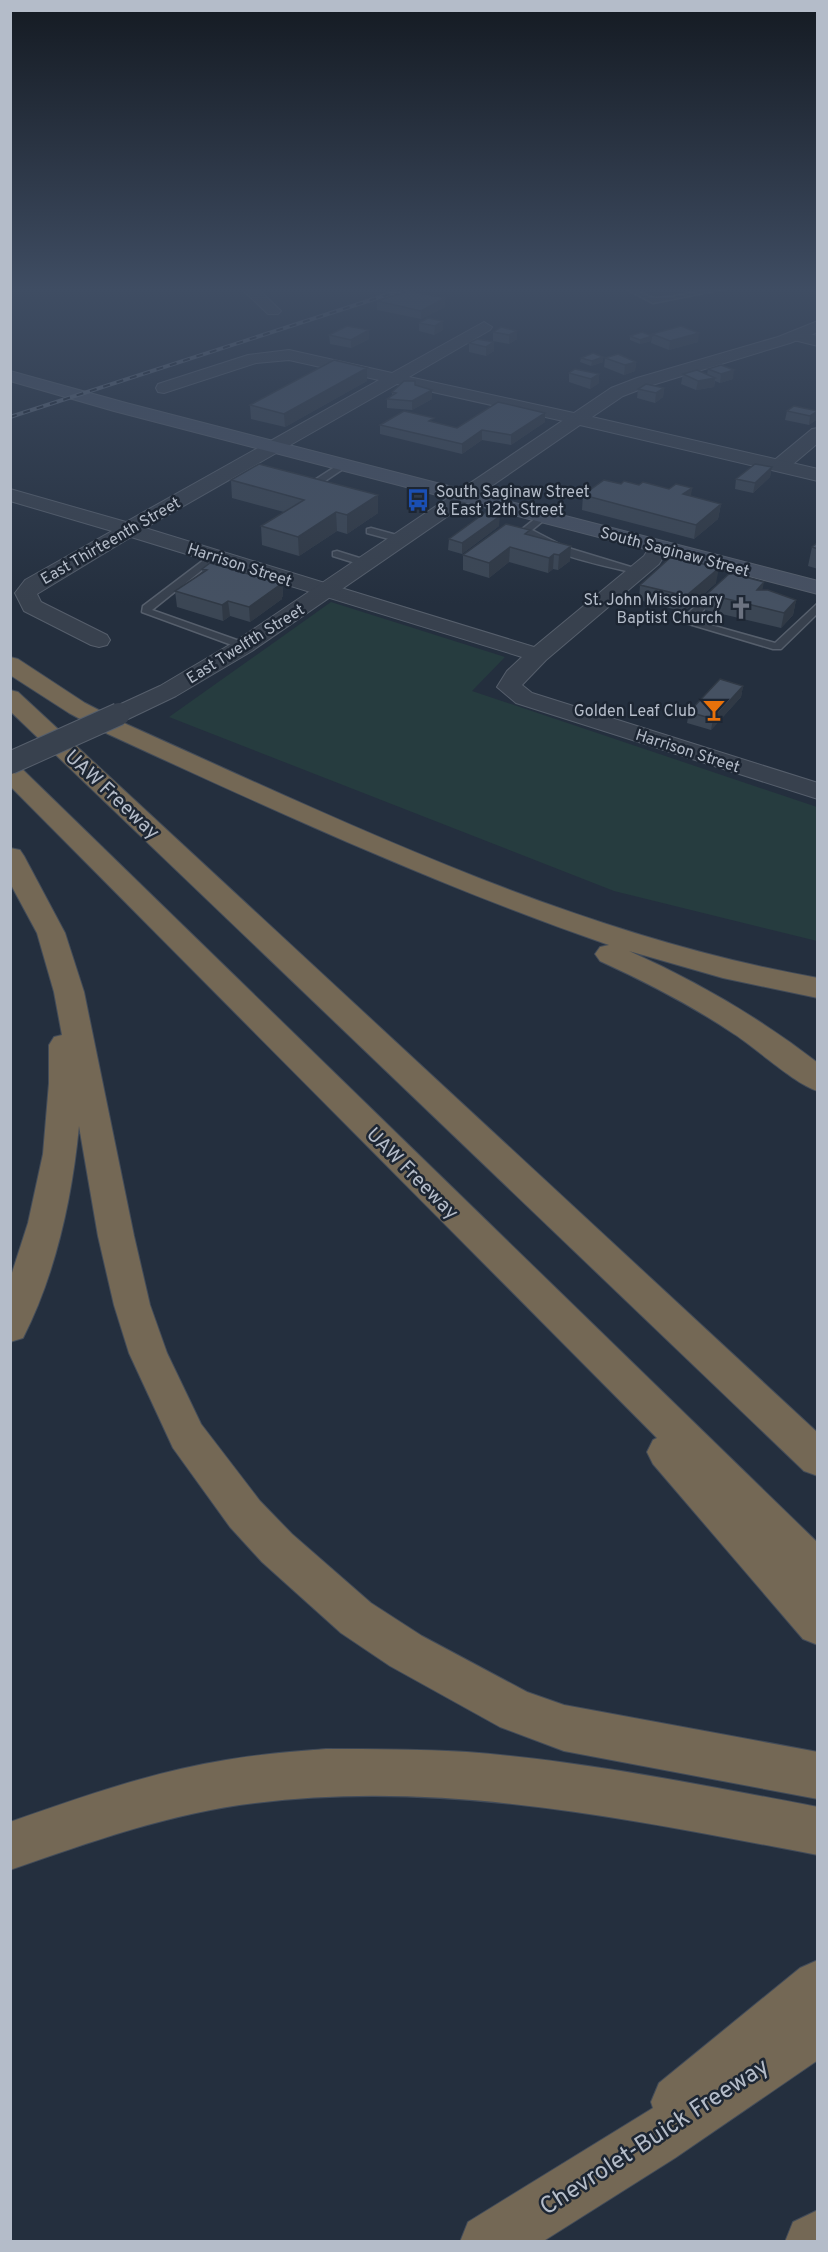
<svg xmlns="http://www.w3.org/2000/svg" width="828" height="2252" font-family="Overpass,sans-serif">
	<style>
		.green { fill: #263c3f }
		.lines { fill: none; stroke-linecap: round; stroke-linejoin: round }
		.service-casing { stroke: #565f6c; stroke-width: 3 }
		.minor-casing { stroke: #565f6c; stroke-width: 2 }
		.tertiary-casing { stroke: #565f6c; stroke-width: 2 }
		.secondary-casing { stroke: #565f6c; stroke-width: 2 }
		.motorway-casing { stroke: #434c59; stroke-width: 2 }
		.service { fill: #38414e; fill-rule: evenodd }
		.minor { fill: #38414e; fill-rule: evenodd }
		.tertiary { fill: #38414e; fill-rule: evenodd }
		.secondary { fill: #465061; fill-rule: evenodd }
		.motorway { fill: #746855; fill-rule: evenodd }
		.rail-casing { stroke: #5a6575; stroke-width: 4 }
		.rail { stroke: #1d2633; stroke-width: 2; stroke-dasharray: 7; stroke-linecap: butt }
		.tertiary-bridge-casing { stroke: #565f6c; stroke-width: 24; stroke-linecap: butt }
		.tertiary-bridge { stroke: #38414e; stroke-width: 22 }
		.wall { fill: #3b4654 }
		.shaded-wall { fill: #303945 }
		.building { fill: #455162; stroke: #303945; stroke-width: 1.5 }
		.labels { text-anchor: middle; stroke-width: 5; stroke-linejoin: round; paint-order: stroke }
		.far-poi-label { font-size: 16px; fill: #b4bcc9; stroke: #1d2633; text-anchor: end }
		.far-street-label { font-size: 16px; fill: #b4bcc9; stroke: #1d2633 }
		.street-label { font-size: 20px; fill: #b4bcc9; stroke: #1d2633 }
		.near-street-label { font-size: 24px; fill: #b4bcc9; stroke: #1d2633 }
	</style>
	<rect width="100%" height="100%" fill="#242f3e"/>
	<path class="green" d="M331,602l174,55 -33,34 345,116v134l-203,-50 -445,-174z"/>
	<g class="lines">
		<g class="service-casing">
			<path id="service" d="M624,288c14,0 22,10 32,10 24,0 48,-10 73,-10l-76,15z
				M341,463l8,2 -30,20h-6v-4z
				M541,514l8,2 -17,14 33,17 79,24 -5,3c-33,-8 -95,-19 -118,-44z
				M371,528l33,9 1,2 -5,3 -33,-9v-4z
				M337,551l32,10 1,2 -5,3 -32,-10v-4z
				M213,553l4,1v4l-65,52 96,34v4h-8l-98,-36 1,-6z
				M742,565l4,1v4l-53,50 82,23 43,-40v10l-37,36h-8l-94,-28z"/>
		</g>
		<g class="minor-casing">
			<path id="minor" d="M241,288h16l24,23 -3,3h-10z
				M484,322l8,5 -2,3 -81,47 174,38 3,4 -3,4 -6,1 -180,-40 -252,144 389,119 110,-91 9,-14h14l3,4 -11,18 -113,96 -24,25 10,8 286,90v16l-302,-96 -19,-16 10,-16 15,-14 -391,-120 -94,57 4,8 66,33 3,5 -3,5 -8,2 -8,-2 -67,-34 -9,-18 10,-13 87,-49 -102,-30v-12l116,33 253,-142 -90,-20 -33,3 -92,30 -6,-1 -2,-4 2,-4 90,-29 41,-5 103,23z
				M796,331l22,5v10l-28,-7 -2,-3 2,-3z
				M818,428v15l-32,27h-14l-2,-4 2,-4 40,-33z"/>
		</g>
		<g class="tertiary-casing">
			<path id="tertiary" d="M818,321v11l-28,11 -141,43 -26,10 -31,21 226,52v12l-238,-56 -328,226 -76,45 -48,23 -9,2 -9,-2 -3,-5 3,-5 50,-23 76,-45 375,-253 26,-10 141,-41z"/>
		</g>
		<g class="secondary-casing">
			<path id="secondary" d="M10,371l116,32 692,178v13l-704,-183 -104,-30z"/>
		</g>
		<g class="motorway-casing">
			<path id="motorway" d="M10,657l8,2 67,44 41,21c223,100 449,211 692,254v20l-95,-20 -94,-27c67,30 131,67 189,112v28c-22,-6 -62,-43 -84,-57 -43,-29 -88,-52 -134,-73l-5,-7 5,-7 9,-2c-171,-59 -336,-135 -501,-211l-39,-21 -59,-38z
				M10,690l8,2 800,741v43l-14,-5 -794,-760z
				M10,764l9,2 799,777v102l-15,-6 -150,-175 -6,-12 6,-12 4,-2 -647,-652z
				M10,848l10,2 4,6 41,77 19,59 50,244 16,69 17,48 34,71 59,77 32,33 79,69 51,33 105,56 37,13 254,47v47l-254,-48 -64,-24 -110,-61 -49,-33 -79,-71 -32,-35 -57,-79 -44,-95 -15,-48 -16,-69 -19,-110c-7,72 -23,147 -56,212l-13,4v-63l18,-56 15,-69 6,-71v-38l5,-8 8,-2 -8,-43 -17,-59 -27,-50z
				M326,1749c47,0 94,0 141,3 118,9 234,33 351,55v48c-185,-35 -374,-76 -563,-52 -84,10 -165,39 -245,67v-48c71,-25 142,-50 216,-62 33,-6 66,-8 100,-11z
				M818,1960v100l-143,98 -133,84h-82l8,-20 185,-114 -2,-6 8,-19 141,-115z
				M818,2210v32h-33l8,-20z"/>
		</g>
		<use href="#service" class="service"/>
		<use href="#minor" class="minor"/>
		<use href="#tertiary" class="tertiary"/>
		<use href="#secondary" class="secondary"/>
		<use href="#motorway" class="motorway"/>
		<g class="rail-casing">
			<path id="rail" d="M10,417l398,-129"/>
		</g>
		<use href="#rail" class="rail"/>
		<g class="tertiary-bridge-casing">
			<path id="tertiary-bridge" d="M10,763l109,-49"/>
		</g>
		<use href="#tertiary-bridge" class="tertiary-bridge"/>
	</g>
	<path class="wall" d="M445,298v9l-24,12 -44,-9v-9z
		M443,321v9l-9,5 -15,-4v-8z
		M369,330v9l-18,9 -21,-4 -1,-9z
		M517,331v8l-8,5 -16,-3v-9z
		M652,334l46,8 -29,8 -18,-7z
		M630,336l21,5 -11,3 -10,-4z
		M477,339l17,12 -8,5 -17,-4v-9z
		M603,357v5l-12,4 -11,-4 1,-4z
		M605,358l31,4 -1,9 -11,4 -20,-8z
		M367,368v13l-82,46 -34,-8 -1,-14z
		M708,369l25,10 -13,4 -5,-2 -1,6 -18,3 -15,-6 2,-10 24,1z
		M569,373l30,1v9l-9,6 -21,-7z
		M415,385l17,5v9l-20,11 -25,-2v-9l5,-4v-3z
		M664,388l-1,9 -8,6 -18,-5 1,-9z
		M787,411h31l-2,9 -7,5 -24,-5z
		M545,422l-34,23 -29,-5 -20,14 -82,-20v-9l77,3z
		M772,467l-2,10 -17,16 -18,-4 1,-10z
		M231,480l147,15v18l-31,21 -10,-3 -38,25 -37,-11 -1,-19 23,-14 -52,-14z
		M639,485l30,4 23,-1 -2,8 31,8 -3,15 -24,20 -112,-29 1,-15z
		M499,526l-37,28 -14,-4 1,-11z
		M530,535l41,11 -1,15 -12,9 -5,-1 -5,4 -39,-11 -20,16 -26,-8v-15z
		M818,542v27l-10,-3 4,-19z
		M202,569l71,12 9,-1 1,16 -1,1v2l-32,23 -20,-6 -7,5 -46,-14 -2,-16 27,-18z
		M716,583l-32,29 -45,-12 1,-15z
		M762,590l34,10 -3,15 -12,13 -76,-18 2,-16z
		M743,686l-2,11 -30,33 -24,-7 2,-11z"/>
	<path class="shaded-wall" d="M12,296l2,13 -4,1v-13z
		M445,298v9l-24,12v-8z
		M443,321v9l-9,5 1,-9z
		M369,330v9l-18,9v-8z
		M517,331v8l-8,5v-9z
		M699,333l-1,9 -29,8 1,-9z
		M652,336l-1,5 -11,3v-4z
		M494,342v9l-8,5v-9z
		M603,357v5l-12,4 1,-5z
		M636,362l-1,9 -11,4 1,-10z
		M367,368v13l-82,46 -1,-13z
		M734,370l-1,9 -13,4 1,-9z
		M599,374v9l-9,6 1,-10z
		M715,378l-1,9 -18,3 2,-9z
		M664,388l-1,9 -8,6 1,-10z
		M432,390v9l-20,11v-9z
		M818,411l-2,9 -7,5 1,-9z
		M545,413v9l-34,23v-10z
		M482,430v10l-20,14v-10z
		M772,467l-2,10 -17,16 2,-10z
		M692,488l-2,14 -7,-8z
		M378,495v18l-31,21v-19z
		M721,504l-3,15 -24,20 2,-14z
		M336,512l1,19 -38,25 -1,-19z
		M500,516l-1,10 -37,28v-11z
		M571,546l-1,15 -12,9 1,-15z
		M510,547l-1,15 -20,16v-15z
		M554,554l-1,15 -5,4 1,-15z
		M719,568l-3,15 -32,29 2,-16z
		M282,580l1,16 -1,1v2l-32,23 -1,-15z
		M764,582l-3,15 -4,-7z
		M796,600l-3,15 -12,13 3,-15z
		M228,601l2,15 -7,5 -1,-16z
		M743,686l-2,11 -30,33 2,-11z"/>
	<path class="building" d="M409,291l36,7 -24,13 -44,-10z
		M428,318l15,3 -8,5 -16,-3z
		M347,326l22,4 -18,10 -22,-5z
		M681,326l18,7 -29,8 -18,-7z
		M501,327l16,4 -8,4 -16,-3z
		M642,332l10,4 -12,4 -10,-4z
		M477,339l17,3 -8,5 -17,-4z
		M593,353l10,4 -11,4 -11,-3z
		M618,354l18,8 -11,3 -20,-7z
		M334,360l33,8 -83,46 -34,-9z
		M721,365l13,5 -13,4 -13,-5z
		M575,369l24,5 -8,5 -22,-6z
		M697,370l18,8 -17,3 -15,-7z
		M404,381h11v4l17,5 -20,11 -25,-2 9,-6 -4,-1z
		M646,384l18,4 -8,5 -18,-4z
		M498,402l47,11 -34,22 -29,-5 -20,14 -82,-19 24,-14 30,7 -5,3 28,7z
		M794,406l24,5 -8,5 -23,-5z
		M259,464l119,31 -31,20 -11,-3 -38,25 -37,-11 43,-26 -73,-20z
		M755,464l17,3 -17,16 -19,-4z
		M604,480l17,4 3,-3 15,4 4,-3 26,7 7,-5 16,4 -9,6 38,10 -25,21 -113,-30z
		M486,512l14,4 -38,27 -13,-4z
		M506,524l24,6 -5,4 46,12 -12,9 -5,-1 -5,4 -39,-11 -21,16 -26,-8z
		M818,542v7l-6,-2z
		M672,556l47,12 -33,28 -46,-11z
		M210,563l63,18 3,-2 6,1 -3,3 2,1 -32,23 -21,-6 -6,4 -47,-14 32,-21 -5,-1z
		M730,573l34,9 -7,8h11l28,10 -12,13 -77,-19z
		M720,679l23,7 -30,33 -24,-7z"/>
	<linearGradient id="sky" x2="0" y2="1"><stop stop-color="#141a22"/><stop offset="0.48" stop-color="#3f4d63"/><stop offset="1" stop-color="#3f4d63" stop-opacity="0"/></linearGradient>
	<rect width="828" height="604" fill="url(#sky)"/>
	<defs>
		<g id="bus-bare" transform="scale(1.8)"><path d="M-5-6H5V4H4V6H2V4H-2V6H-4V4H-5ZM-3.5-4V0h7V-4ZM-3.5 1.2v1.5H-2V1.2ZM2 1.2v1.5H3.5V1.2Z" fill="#1a4fb4" stroke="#1d2633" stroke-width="2.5" paint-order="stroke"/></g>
		<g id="church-bare" transform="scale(1.8)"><path d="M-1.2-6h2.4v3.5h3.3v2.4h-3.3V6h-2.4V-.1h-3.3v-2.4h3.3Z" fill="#6b7280" stroke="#1d2633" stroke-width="2.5" paint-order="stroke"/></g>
		<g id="bar-bare" transform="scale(1.8)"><path d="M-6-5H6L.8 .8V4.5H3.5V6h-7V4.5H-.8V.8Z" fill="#e8710a" stroke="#1d2633" stroke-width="2.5" paint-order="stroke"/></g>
	</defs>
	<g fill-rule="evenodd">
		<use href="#bus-bare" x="418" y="500"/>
		<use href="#church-bare" x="741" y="608"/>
		<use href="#bar-bare" x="714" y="710"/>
	</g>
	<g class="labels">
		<g class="far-poi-label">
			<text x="436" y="497" text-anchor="start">South Saginaw Street<tspan x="436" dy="18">&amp; East 12th Street</tspan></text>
			<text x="723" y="605">St. John Missionary<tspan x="723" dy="18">Baptist Church</tspan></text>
			<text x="696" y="716">Golden Leaf Club</text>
		</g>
		<g class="far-street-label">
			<text transform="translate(110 540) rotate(-30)" y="6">East Thirteenth Street</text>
			<text transform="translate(675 551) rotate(15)" y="6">South Saginaw Street</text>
			<text transform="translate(240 564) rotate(18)" y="6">Harrison Street</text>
			<text transform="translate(245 643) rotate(-32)" y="6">East Twelfth Street</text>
			<text transform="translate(688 750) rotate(18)" y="6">Harrison Street</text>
		</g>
		<g class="street-label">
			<text transform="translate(113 794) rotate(43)" y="7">UAW Freeway</text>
			<text transform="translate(413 1173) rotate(45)" y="7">UAW Freeway</text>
		</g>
		<g class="near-street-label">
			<text transform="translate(654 2136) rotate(-33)" y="8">Chevrolet-Buick Freeway</text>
		</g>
	</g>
	<rect width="828" height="2252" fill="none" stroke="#b4bcc9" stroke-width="24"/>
</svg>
